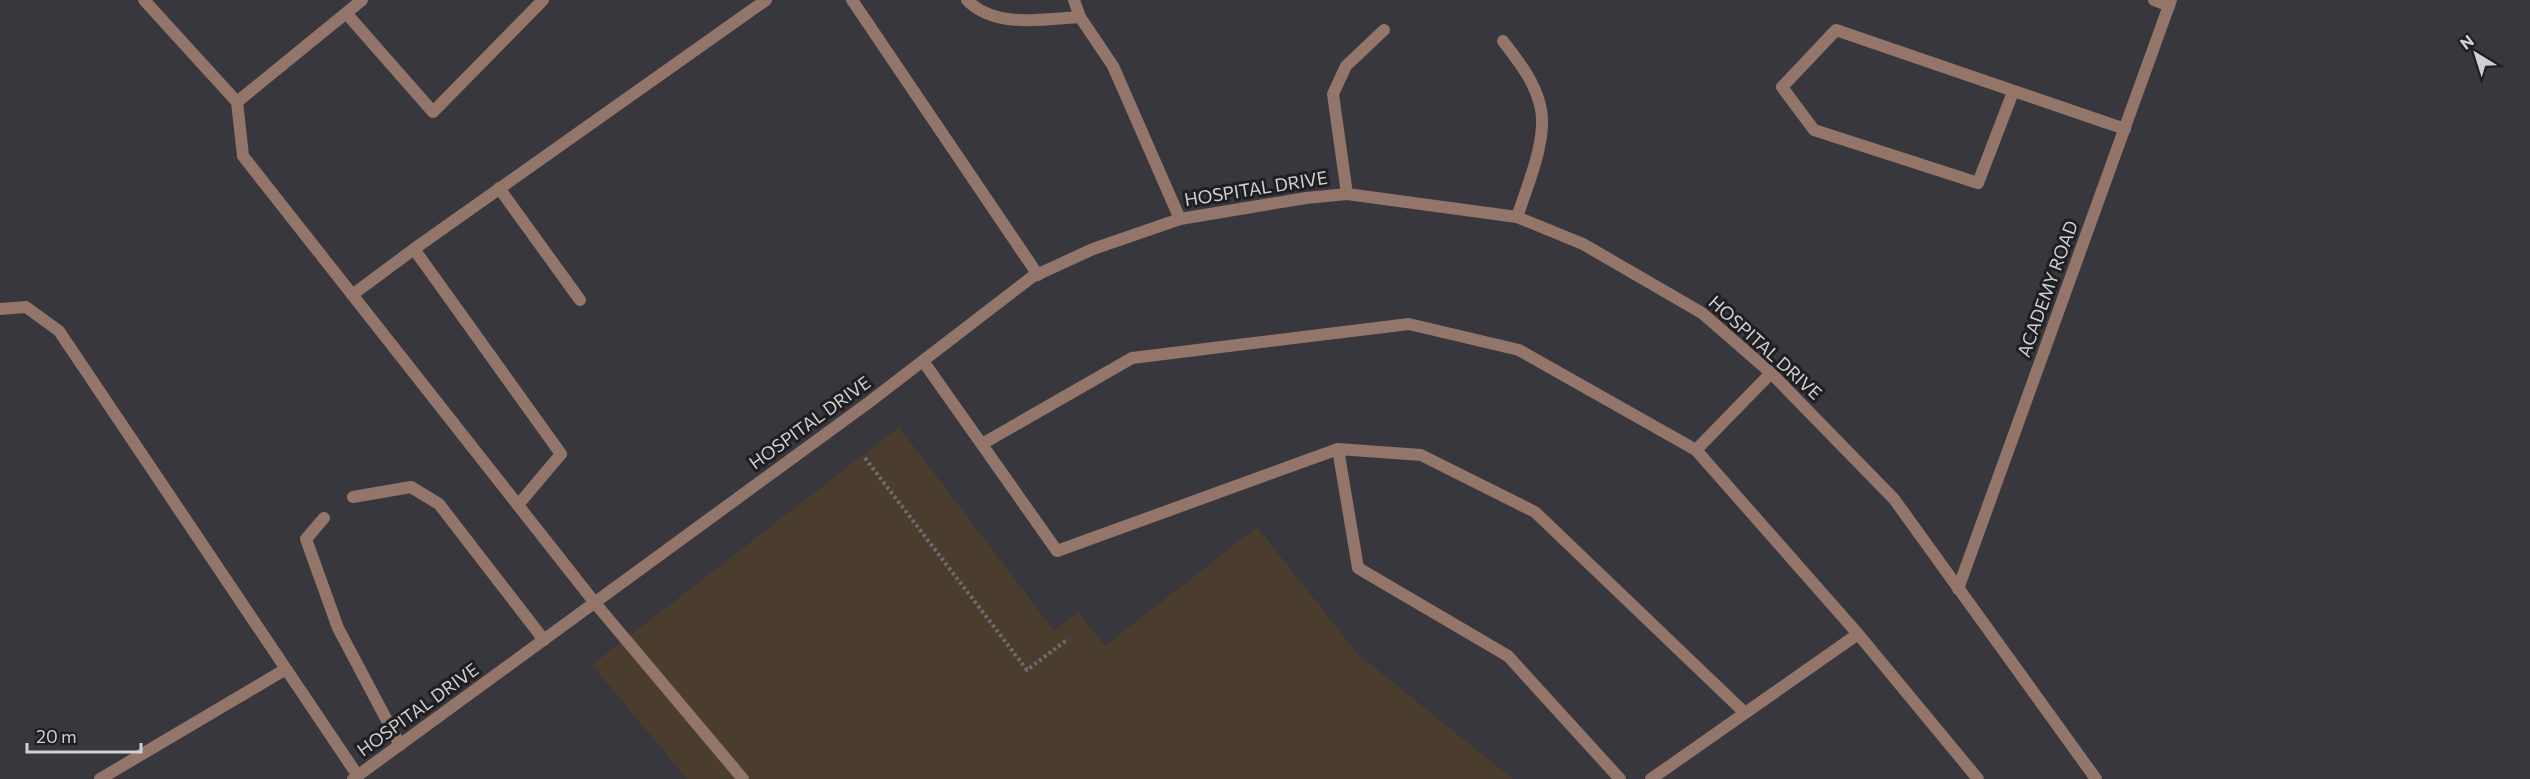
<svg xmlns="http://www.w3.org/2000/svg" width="2530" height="779" font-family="Commissioner,sans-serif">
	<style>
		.education { fill: #4a3d2e }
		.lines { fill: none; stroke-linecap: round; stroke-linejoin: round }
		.path { stroke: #6b6b71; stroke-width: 4; stroke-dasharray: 3 3; stroke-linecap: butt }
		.lane { stroke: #937569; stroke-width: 12 }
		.street { stroke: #937569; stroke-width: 12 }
		.labels { text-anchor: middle; stroke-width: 6; stroke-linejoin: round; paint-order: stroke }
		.street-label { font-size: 18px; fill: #d0d0d4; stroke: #1f1f22 }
	</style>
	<rect width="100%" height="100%" fill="#37373d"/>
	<path class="education" d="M899,427l155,204 24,-19 27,34 152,-119 101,127 155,125h-826l-95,-114z"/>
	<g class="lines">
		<path class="path" d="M865,458l162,212 41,-31"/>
		<path class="lane" d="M144,0l93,102 125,-102
			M852,0l186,275
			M967,0c27,29 78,19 113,17l33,49 67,153
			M1074,0l6,17
			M2154,0l15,6
			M346,13l87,99 110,-112
			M1503,41c15,20 31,39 37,64 9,31 -13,82 -23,112
			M2013,92l-35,91 -164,-53 -32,-43 54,-57 289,99
			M237,102l6,54 352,447 148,176
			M499,188l81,112
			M1347,194l-14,-100 13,-28 38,-36
			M352,295l62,-46
			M0,309l26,-2 33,24 299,445
			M923,361l134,190 281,-102 20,119 150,88 112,123
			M982,444l150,-86 277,-34 110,26 177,100 75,-77
			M1338,449l83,6 114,57 210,201
			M1696,450l162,184
			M353,497l58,-10 28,17 105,136
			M518,505l43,-51 -147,-205 352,-249
			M324,518l-18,21 32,89 62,117
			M100,779l186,-110
			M1651,779l207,-145 120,145"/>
		<path class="street" d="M1958,589l213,-589
			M353,779l515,-376 164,-126 61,-28 87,-30 126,-21 41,-4 170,23 66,27 119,69 69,60 123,126 202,280"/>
	</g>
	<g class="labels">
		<g class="street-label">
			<text transform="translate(1256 189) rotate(-9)" y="6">HOSPITAL DRIVE</text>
			<text transform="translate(2048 289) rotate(-70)" y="6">ACADEMY ROAD</text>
			<text transform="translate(1765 348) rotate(42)" y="6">HOSPITAL DRIVE</text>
			<text transform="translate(810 423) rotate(-36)" y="6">HOSPITAL DRIVE</text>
			<text transform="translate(418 710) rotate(-36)" y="6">HOSPITAL DRIVE</text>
		</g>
	</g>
	<g transform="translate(2476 54) rotate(322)" stroke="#1f1f22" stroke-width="4.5" paint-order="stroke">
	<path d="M0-4.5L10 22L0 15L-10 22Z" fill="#d0d0d4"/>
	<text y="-9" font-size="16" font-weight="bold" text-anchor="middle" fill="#d0d0d4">N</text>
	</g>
	<path d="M27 743v9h114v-9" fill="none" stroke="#d0d0d4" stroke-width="3"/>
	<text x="36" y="743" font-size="18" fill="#d0d0d4" stroke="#1f1f22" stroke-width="4.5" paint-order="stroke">20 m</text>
</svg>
